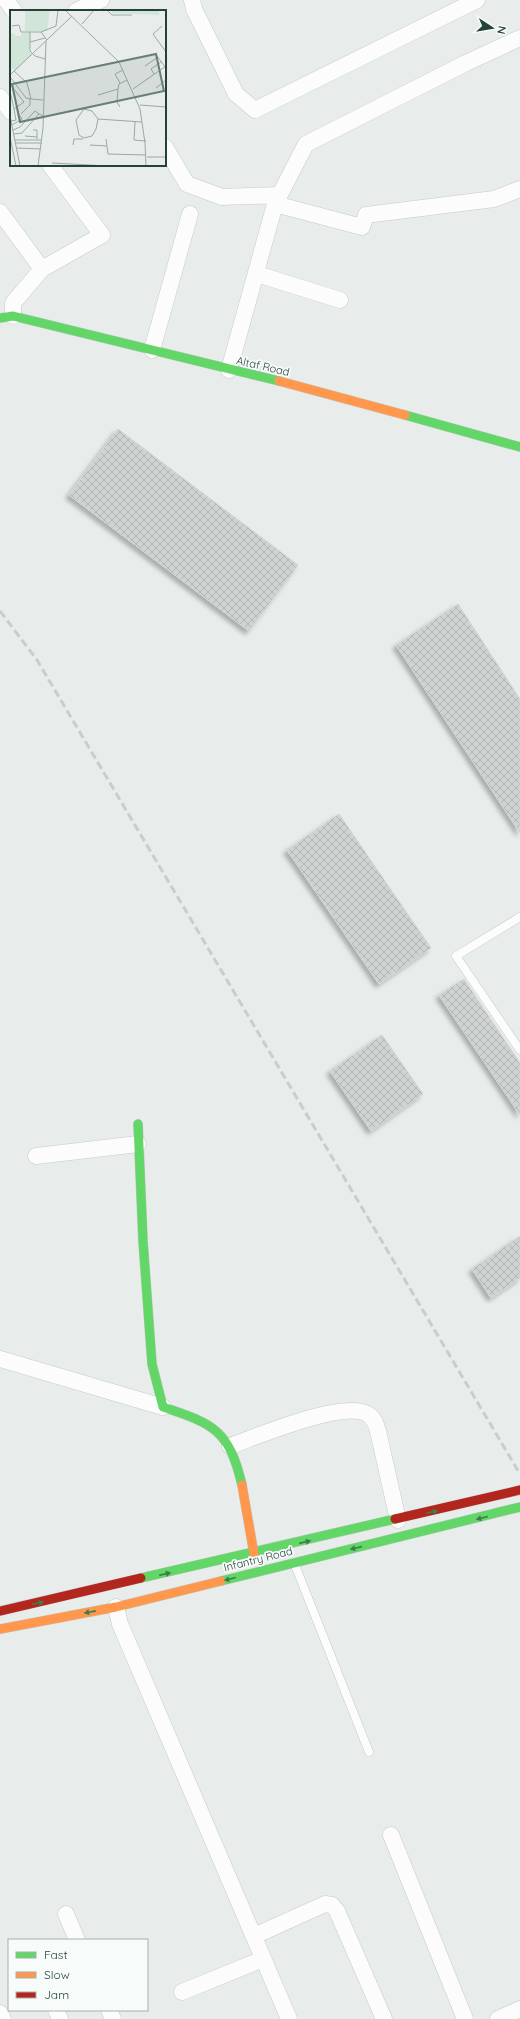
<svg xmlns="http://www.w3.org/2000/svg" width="520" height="2019" font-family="Quicksand,sans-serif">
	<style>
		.building { fill: url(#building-cross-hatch); stroke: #d1d6d4; filter: url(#shadow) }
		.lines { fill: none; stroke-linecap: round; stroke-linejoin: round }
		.lane-casing { stroke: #c5cac8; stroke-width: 9 }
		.street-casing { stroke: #c5cac8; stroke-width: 17 }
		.fast-casing { stroke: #c3cbc8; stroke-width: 10 }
		.slow-casing { stroke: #c3cbc8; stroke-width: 10 }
		.jam-casing { stroke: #c3cbc8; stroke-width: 10 }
		.lane { stroke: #fcfcfc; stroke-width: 8 }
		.street { stroke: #fcfcfc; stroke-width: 16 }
		.fast { stroke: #63d668; stroke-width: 9 }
		.slow { stroke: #ff974d; stroke-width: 9 }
		.jam { stroke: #b3261e; stroke-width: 9 }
		.rail { stroke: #c9cdcc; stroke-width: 3; stroke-dasharray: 8 4; stroke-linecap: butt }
		.oneway { fill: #3d7d4c }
		.labels { text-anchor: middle; stroke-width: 3.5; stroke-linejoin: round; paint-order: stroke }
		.street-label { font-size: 11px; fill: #24423a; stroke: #f7fbf9 }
		.inset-road { fill: none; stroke: #9aa9a4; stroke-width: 1 }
		.view { fill: #697e78; fill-opacity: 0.15; stroke: #697e78; stroke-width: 2 }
		.inset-edge { fill: none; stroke: #24423a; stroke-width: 2 }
	</style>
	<defs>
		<pattern id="building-cross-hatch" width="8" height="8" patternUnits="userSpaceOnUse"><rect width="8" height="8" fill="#cfd4d2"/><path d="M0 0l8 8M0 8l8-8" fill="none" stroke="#b2b7b5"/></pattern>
		<filter id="shadow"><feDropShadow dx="-3.5" dy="3.5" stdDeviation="2" flood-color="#0004"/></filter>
	</defs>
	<rect width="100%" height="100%" fill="#e8edeb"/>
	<path class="building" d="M118,429l180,136 -49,66 -180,-136z
		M458,604l62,95v134l-124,-188z
		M339,814l92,134 -52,36 -92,-134z
		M464,979l56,84v52l-81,-120z
		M382,1035l41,59 -52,37 -41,-60z
		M520,1236v42l-29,20 -19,-29z"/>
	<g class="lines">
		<g class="lane-casing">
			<path id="lane" d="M520,917l-64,39 64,94
				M295,1565l74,187"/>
		</g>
		<g class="street-casing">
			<path id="street" d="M6,0l8,11
				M192,0l2,9 42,85 19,16 222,-110
				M76,11l25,-11
				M0,97l11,15
				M165,147l22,37 35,13 58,-2
				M275,204l31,-60 160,-81 54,-25
				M0,212l42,57 -29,34v13
				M42,269l60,-34 -52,-70
				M257,274l83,26
				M152,350l38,-136
				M229,370l46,-166 87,23 4,-12 128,-16 26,-10
				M36,1156l102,-12
				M0,1359l163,48
				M230,1446c26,-9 116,-48 139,-31 6,4 7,10 9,16l20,89
				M116,1607l4,17 169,395
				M391,1835l74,184
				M66,1914l11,26
				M254,1936l71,-32 7,1 5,6 47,108
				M182,1992l81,-33
				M56,2010l4,9
				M109,2010l4,9
				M0,2013l3,6
				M498,2019l22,-10"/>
		</g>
		<g class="fast-casing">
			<path id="fast" d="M0,318l13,-2 266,65
				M405,415l115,32
				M138,1124l5,117 9,123 11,43c51,17 66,23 79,78
				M141,1578l254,-59
				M221,1581l299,-74"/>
		</g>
		<g class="slow-casing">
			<path id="slow" d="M279,381l126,34
				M242,1485l12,69
				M0,1629l116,-22 105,-26"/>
		</g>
		<g class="jam-casing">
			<path id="jam" d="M395,1519l125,-29
				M0,1611l141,-33"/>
		</g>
		<use href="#lane" class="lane"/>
		<use href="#street" class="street"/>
		<use href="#fast" class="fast"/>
		<use href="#slow" class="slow"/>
		<use href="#jam" class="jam"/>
		<path class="rail" d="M0,611l37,49 483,814"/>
	</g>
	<defs><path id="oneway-solid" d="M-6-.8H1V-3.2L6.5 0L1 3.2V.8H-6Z"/></defs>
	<g class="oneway">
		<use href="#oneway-solid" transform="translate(432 1512) rotate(-13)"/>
		<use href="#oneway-solid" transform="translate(482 1518) rotate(166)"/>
		<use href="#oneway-solid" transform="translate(305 1542) rotate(-13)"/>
		<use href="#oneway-solid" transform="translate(356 1548) rotate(167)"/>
		<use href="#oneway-solid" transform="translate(165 1574) rotate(-13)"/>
		<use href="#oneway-solid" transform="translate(230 1579) rotate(166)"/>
		<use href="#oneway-solid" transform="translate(38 1603) rotate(-12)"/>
		<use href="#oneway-solid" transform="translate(90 1612) rotate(169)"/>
	</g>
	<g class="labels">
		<g class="street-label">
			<text transform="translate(263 366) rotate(13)" y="4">Altaf Road</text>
			<text transform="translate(258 1559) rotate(-14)" y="4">Infantry Road</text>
		</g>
	</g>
	<g transform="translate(10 10)">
		<rect width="156" height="156" fill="#e8edeb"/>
		<path d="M102,0h47v5l-47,-2zM5,23v3h6v-3h9l-1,18 3,3 -17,17 -2,-3 -3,2v-36z" fill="#d1e6d8"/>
		<path d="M15,0h25l-3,21h-22z" fill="#d1e6d8"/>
		<path class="inset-road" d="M55,0l54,52 21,47 5,34 1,23M97,0l5,5h20M72,14l12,-14M2,16l7,-1 2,7h20M152,16l-9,8 13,18M20,22v19l5,5 10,3M37,30l-6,-8 15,-6 2,-16M20,32l15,-4M145,43l10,14M135,56l13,-9M4,61l13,12 4,16 12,1M144,64l-3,-5 10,-7M0,65l62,-59M1,68l15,20 5,1M110,73l-5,-9 8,-4M0,74l14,18 -10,7 -4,-18M146,78l10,-8M108,79l-1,13 3,5M123,79l33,-23M88,85l20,-6 1,-5 8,-4M130,95l26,2M11,104l9,-9v-6M0,106l10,50M88,109l-2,10 -4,7 -8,2 -5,-3 -3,-15 8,-11 8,2 6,8 44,3M1,111l5,-1 -2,-11M125,112l-1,18 12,1M2,115l10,-6 -4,-6M3,120l7,-3 15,-16 4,3M23,120h4v9M4,124l8,-1 17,-19 4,2M15,126l12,1M0,127l6,29M96,129l2,15 38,1M5,130h27M6,133h26M63,135l1,-6h9M80,135l17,1M7,138l24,1M137,147h19M42,153l56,3M28,156l5,-38 3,-87"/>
		<path class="view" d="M146,44l8,37 -144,31 -8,-38z"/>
		<rect width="156" height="156" class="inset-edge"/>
	</g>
	<rect x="8" y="1939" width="140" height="72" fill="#f7fbf9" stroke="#a3b1ad"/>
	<rect x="16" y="1952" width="20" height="6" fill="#63d668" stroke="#a3b1ad"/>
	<text x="44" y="1959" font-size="12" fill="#24423a">Fast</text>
	<rect x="16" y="1972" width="20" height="6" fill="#ff974d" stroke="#a3b1ad"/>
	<text x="44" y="1979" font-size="12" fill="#24423a">Slow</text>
	<rect x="16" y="1992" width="20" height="6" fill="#b3261e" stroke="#a3b1ad"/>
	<text x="44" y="1999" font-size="12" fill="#24423a">Jam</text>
	<g transform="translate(492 28) rotate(102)" stroke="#f7fbf9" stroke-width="3" paint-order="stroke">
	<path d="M0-3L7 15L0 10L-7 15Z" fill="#24423a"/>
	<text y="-6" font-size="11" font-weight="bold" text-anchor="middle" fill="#24423a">N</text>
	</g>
</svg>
